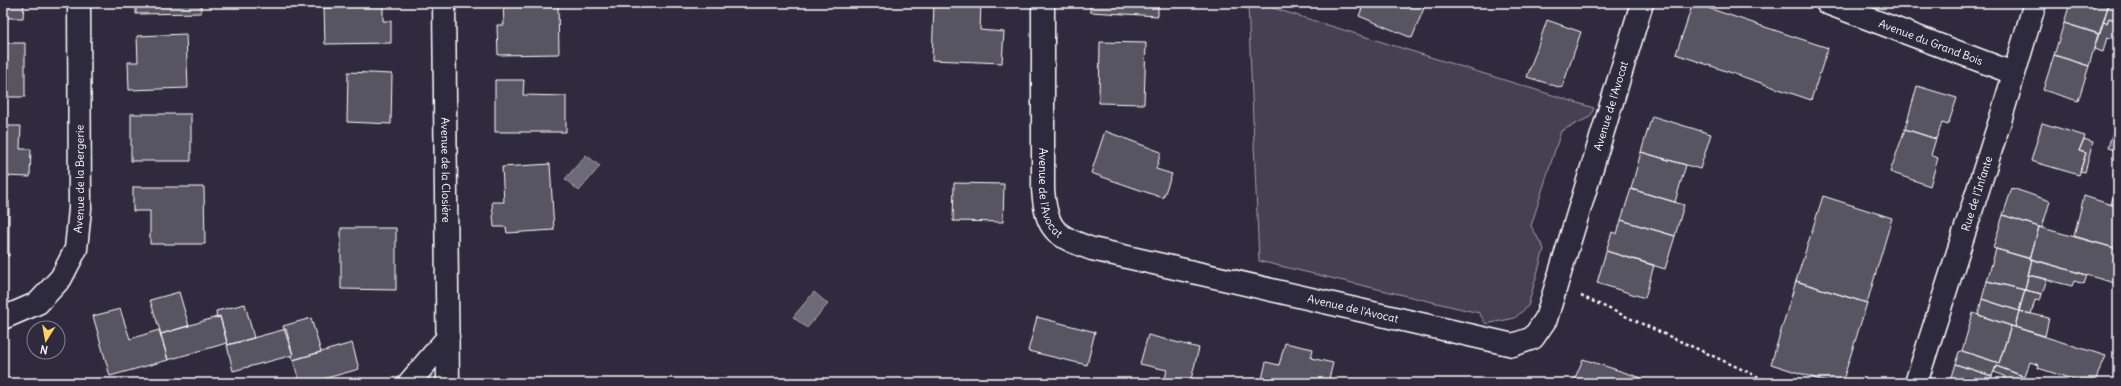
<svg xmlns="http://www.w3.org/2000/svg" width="2121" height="386" font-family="Delius,sans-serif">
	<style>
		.green { fill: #464152; stroke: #a2a0a8 }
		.water { fill: #6d6a77; stroke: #a7a6ad }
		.building { fill: #595564; stroke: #fff }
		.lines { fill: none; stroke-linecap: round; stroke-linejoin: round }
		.street-casing { stroke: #fff; stroke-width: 25 }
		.path { stroke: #fff; stroke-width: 2.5; stroke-dasharray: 3 3; stroke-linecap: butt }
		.street { stroke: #2f2a3d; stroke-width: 22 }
		.labels { text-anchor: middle; stroke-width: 3; stroke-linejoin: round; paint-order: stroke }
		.street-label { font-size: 11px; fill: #fff; stroke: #2f2a3d }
	</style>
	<rect width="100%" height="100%" fill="#2f2a3d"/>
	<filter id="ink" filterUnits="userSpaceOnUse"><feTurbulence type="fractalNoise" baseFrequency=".025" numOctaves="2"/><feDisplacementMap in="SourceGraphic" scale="8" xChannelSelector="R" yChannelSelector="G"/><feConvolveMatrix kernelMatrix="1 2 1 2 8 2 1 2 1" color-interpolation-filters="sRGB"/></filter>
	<g filter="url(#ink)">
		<path class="green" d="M1248,3h9l337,105 -4,9 -29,14 -30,95 13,23 -16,57 -13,12 -29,6 -7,-11 -220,-52z"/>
		<path class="water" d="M586,155l14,11 -21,25 -14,-12z
			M814,292l14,12 -21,24 -14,-11z"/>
		<path class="building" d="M3,3h21l-1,15h-20z
			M136,3h65v10l-65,1z
			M337,3h46v18h8v22l-66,1 -1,-36h13z
			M503,3h55l1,51 -61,1 -1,-30h7z
			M934,3h47l-1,27 24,2 -2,31 -70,-3z
			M1090,3h68v13l-68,-4z
			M1364,3h62l-14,35 -53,-22z
			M1693,3l135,45 -17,52 -135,-46z
			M2070,3h39l-9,31 -36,-11z
			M2109,3l9,2v4l-3,11 -6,-2 -2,5 -4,-1z
			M2109,18l6,2 3,20 -11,-3 -4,15 -9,-3 9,-27 4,1z
			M1547,20l34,12 -19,56 -35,-11z
			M2064,23l34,11 -9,32 -35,-11z
			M186,34l2,54 -59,2 -1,-28h10l-1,-26z
			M1100,42l46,1 -2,61 -45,-1z
			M3,43h22v54h-22z
			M2054,55l35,11 -11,35 -35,-11z
			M348,72l44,2 -1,50 -44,-2z
			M495,80h29l-1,15 43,1v36h-71z
			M1917,86l40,12 -9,27 -6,-2 -6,16 -31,-10z
			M131,114h60v47h-60z
			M1652,116l59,18 -11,35 -59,-17z
			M2116,120l2,1v30l-10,-3z
			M2042,123l43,13 -6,15 7,2 -7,22 -48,-14z
			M3,126h18l-1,23h11l-1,28 -27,-1z
			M1905,129l31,10 -5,16 7,3 -8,28 -40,-14z
			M1105,131l56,21 -5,17 16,5 -9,24 -72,-25z
			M2084,139l9,3 -8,30 -5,-1 6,-18 -7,-2z
			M1641,152l45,13 -11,37 -44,-13z
			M550,164l4,66 -47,3 -1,-6h-12l-2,-25h12l-2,-35z
			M2116,166l2,1v15l-6,-2z
			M2118,182v25l-7,-3z
			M954,183l50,1 -1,38 -50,-1z
			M133,187h71l1,57h-55v-33h-17z
			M2012,188l38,13 -8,27 -39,-13z
			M1631,189l53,16 -9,31 -54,-16z
			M1823,196l69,22 -25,85 -71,-22z
			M2084,196l34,11v42l-44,-13z
			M3,201h6v55l-6,-1z
			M2003,215l36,12 -9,32 -37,-11z
			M1621,220l54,16 -10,33 -59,-18 6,-19 5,2z
			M2039,227l79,22v35l-88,-25z
			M341,228h55v62l-55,-1z
			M1996,249l36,10 -7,31 -38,-9z
			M1606,251l48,14 -9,33 -48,-15z
			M2032,259l55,16 -3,9 -10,-3 -2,5 -44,-11z
			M2028,275l19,4 -5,15 -17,-4z
			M1796,281l71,22 -25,80h-12l-59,-19z
			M1987,281l38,9 -6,21 -37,-12z
			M2025,290l17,4 -2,7 -5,-1 -4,14 -12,-3z
			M179,292l10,34 -28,8 -11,-34z
			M1982,299l37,12 -4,16 -37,-12z
			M245,304l9,34 -26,7 -8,-28 -3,1 -1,-7z
			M120,309l10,30 29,-9 9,30 -58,16 -17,-60z
			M2019,311l30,7 -4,18 -30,-9z
			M1973,313l38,13 -12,37 -37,-12z
			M220,316l7,27 -59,17 -7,-26z
			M1037,317l58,15 -8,33 -59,-14z
			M311,318l10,34 -28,8 -2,-4 2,-1 -10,-29z
			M2011,326l95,30 -12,27h-10l-46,-15 1,-3 -9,-3 -5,15 -29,-11 -4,10 -37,-12 4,-12 3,-1 37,12z
			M286,329l7,26 -60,16 -6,-26z
			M1148,335l51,13 -9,35 -26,-1 3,-12 -27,-6z
			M352,343l7,26 -50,14h-9l-7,-23z
			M1285,343l28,6 -2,9 22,5 -5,20h-67l5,-21 13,3z
			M1583,359l59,19 -1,5h-68z
			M1955,364l37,12 -2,7h-41z
			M1996,366l25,9 -2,8 -14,-4v-3l-11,-4z"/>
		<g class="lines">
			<g class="street-casing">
				<g id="street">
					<path id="s1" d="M444,3l4,380"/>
					<path id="s2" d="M1043,3v186c3,41 12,47 49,60l421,96 20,-7 13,-19 96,-316"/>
					<path id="s3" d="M1827,3l186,70"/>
					<path id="s4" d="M3,318l35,-15 23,-25 15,-29 4,-40 -1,-206"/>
					<path d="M409,383l39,-46"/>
					<path id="s5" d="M1916,383l84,-262 35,-118"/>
				</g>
			</g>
			<path class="path" d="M1581,296l191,87"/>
			<use href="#street" class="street"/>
		</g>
	</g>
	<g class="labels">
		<g class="street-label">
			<text dy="4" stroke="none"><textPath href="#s3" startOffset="111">Avenue du Grand Bois</textPath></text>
			<text dy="4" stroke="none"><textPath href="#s2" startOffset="970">Avenue de l'Avocat</textPath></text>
			<text dy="4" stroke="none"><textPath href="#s1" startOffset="167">Avenue de la Closière</textPath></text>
			<text dy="4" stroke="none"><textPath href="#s4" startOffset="175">Avenue de la Bergerie</textPath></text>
			<text dy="4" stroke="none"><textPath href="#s2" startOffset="191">Avenue de l'Avocat</textPath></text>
			<text dy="4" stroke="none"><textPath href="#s5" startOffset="199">Rue de l'Infante</textPath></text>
			<text dy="4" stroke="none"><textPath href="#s2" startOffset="539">Avenue de l'Avocat</textPath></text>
		</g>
	</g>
	<rect width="2121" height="386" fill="none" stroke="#2f2a3d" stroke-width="16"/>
	<rect x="8" y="8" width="2105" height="370" fill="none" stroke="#fff" stroke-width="1.5" filter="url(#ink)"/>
	<g transform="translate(46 340) rotate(191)"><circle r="19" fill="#2f2a3d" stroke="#827f8b"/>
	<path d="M0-3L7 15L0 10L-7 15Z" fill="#ffd166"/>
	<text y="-6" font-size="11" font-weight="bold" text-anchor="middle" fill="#ffffff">N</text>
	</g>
</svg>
